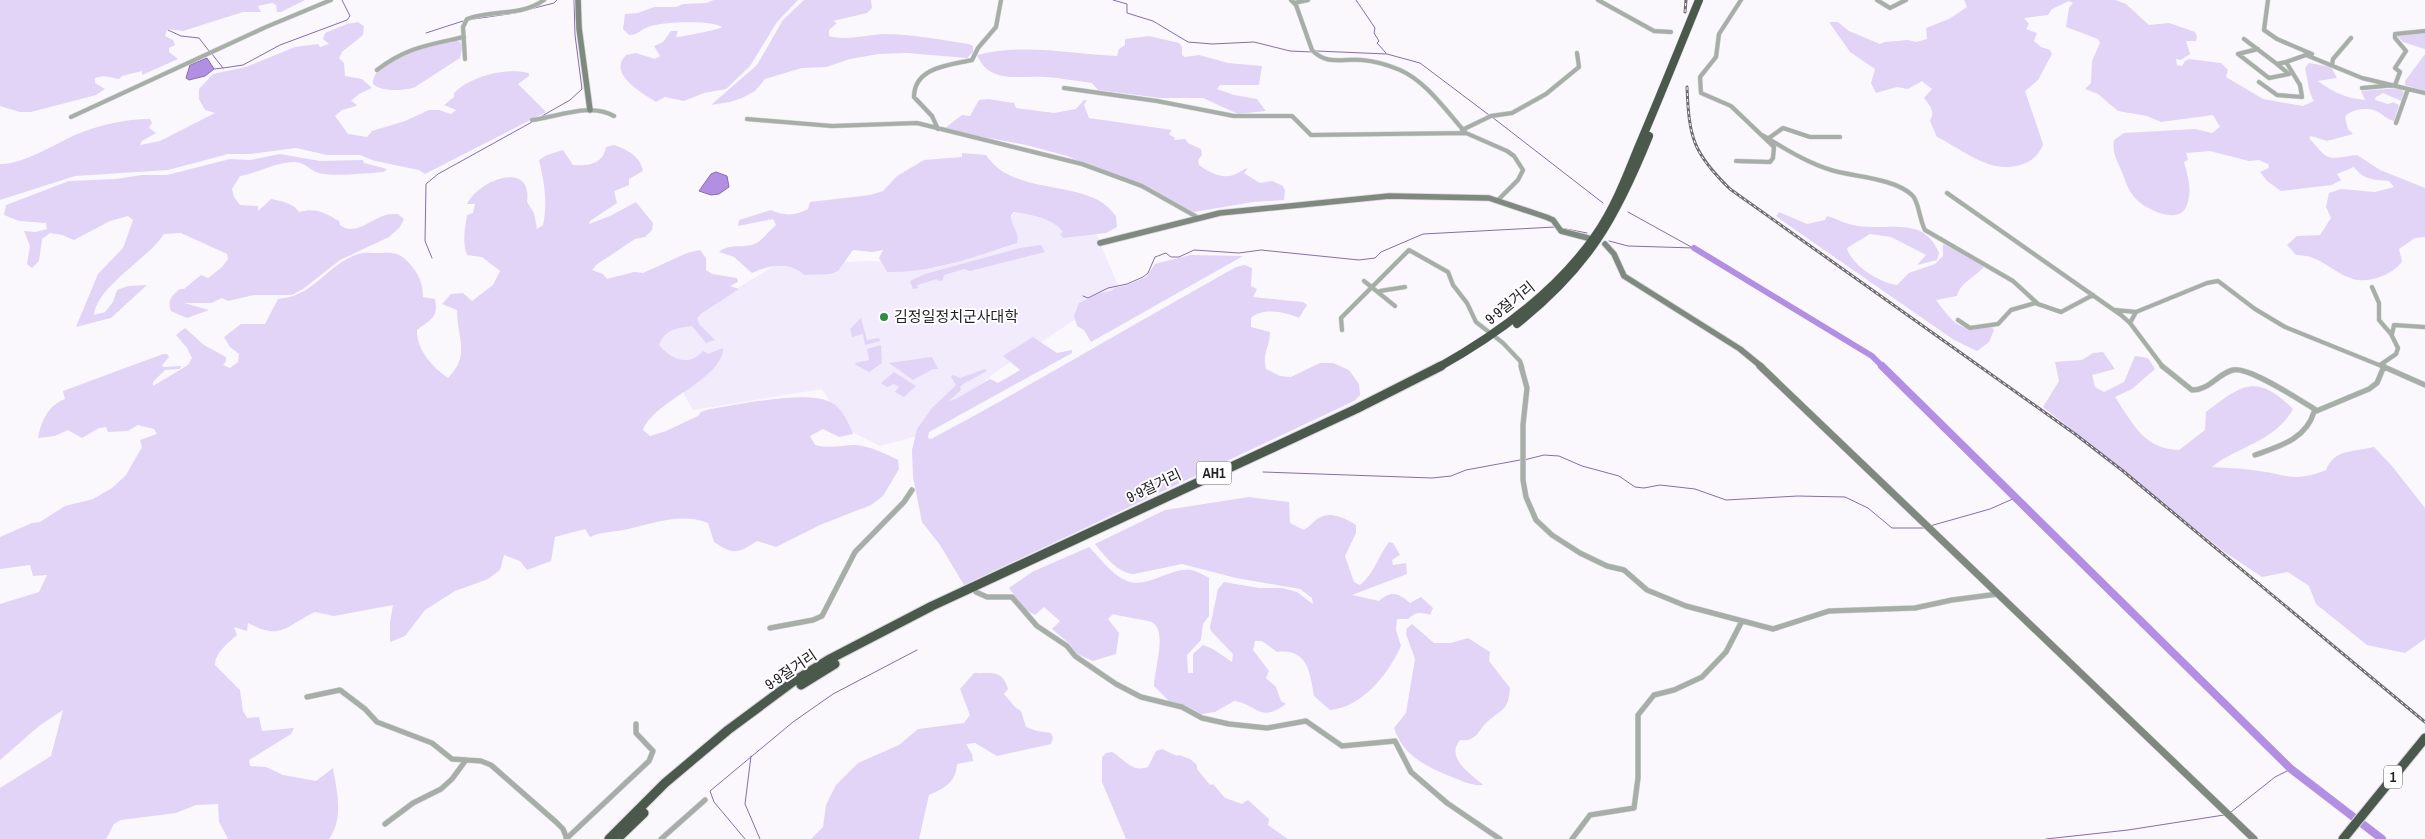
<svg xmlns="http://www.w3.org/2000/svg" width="2425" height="839" font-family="'Archivo Narrow','Noto Sans KR',sans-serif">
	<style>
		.built { fill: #f1ebfb }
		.green { fill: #e2d4f7 }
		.water { fill: #b38fe4; stroke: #876dab }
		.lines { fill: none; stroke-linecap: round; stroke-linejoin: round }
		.stream { stroke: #876dab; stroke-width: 1 }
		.river-far1 { stroke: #b38fe4; stroke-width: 6 }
		.river { stroke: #b38fe4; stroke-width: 8 }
		.street-far1-casing { stroke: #d7d5da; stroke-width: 5 }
		.street-casing { stroke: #d7d5da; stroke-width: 6 }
		.secondary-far1-casing { stroke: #d7d5da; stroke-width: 7 }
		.secondary-casing { stroke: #d7d5da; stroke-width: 8 }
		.highway-far1-casing { stroke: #d7d5da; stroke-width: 9 }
		.highway-casing { stroke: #d7d5da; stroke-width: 11 }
		.street-far1 { stroke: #a6aea7; stroke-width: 4 }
		.street { stroke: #a6aea7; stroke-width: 5 }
		.secondary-far1 { stroke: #7f897f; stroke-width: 5.5 }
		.secondary { stroke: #7f897f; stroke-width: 7 }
		.highway-far1 { stroke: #4b594c; stroke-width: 8 }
		.highway { stroke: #4b594c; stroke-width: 9 }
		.rail-casing { stroke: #6f6c72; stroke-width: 3 }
		.rail { stroke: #fff; stroke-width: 1; stroke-dasharray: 3; stroke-linecap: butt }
		.poi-dot { fill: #2c8e42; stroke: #fff; stroke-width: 2 }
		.labels { text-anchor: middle; stroke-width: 4; stroke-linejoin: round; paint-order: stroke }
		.shield { fill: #fff; stroke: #646266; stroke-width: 1 }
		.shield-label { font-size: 14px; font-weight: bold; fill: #211e25 }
		.street-label { font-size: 15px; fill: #211e25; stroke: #fff }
		.poi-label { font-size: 15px; fill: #211e25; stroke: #fff; text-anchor: start }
	</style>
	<rect width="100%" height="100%" fill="#faf8fc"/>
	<path class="built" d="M1016,212l79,19 25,59 -123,81 -80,65 -37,10 -32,-16 -26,-41 -129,21 -40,-70 124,-76 96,-3 63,7 71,-21 2,-28z"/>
	<path class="green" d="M0,0h305l-24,12h-4l-1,-7 -4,-2 -14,3 3,6h-18l-60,19 -16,-2 -2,7 8,4 2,5 -6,3v4l9,7 -36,16v-4l-20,5 -3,3 -16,-3 -8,2v5l10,6 -9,6 -65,17h-11l-20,-6z
		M714,0h84l-21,22 -27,44 -24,23 -22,4 -20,8 -19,-4 -9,5c-14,-9 -49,-28 -30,-47l10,-2 19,6 5,-3 -6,-10 9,-4 8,-11h7l-2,6c6,0 45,-8 46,-10 -12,-7 -57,-5 -71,-1 -9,2 -12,9 -22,9l-6,-6 2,-15 13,-1 16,-6h22l7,-3 23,-1z
		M804,0h67l1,8 -5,5 -34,8 4,2 -8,7v6c18,5 36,-1 54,-2 29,0 58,6 86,10l4,2v6l-6,6 -60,-5 -29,1 -28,5 -24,8 -24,1 -37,11 -10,12 -13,7 -12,4 -19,3 46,-40 26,-45z
		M1964,0h151l11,4 23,21 20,-2 26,9 2,5 -1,4h-10l4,13 -9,6 -5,-1 1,6 5,1 3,-5 4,-2 32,4 7,7 -2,7 37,22 40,7 11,-5c-6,-9 -6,-22 -9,-33l4,-5 22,4 6,11 -19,3c16,12 28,17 47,19l-4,-9 38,-3 5,4 -3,9 -18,-8 -7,4 -1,3 13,4 5,-2 6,3 -5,16c-8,-2 -11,-7 -18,-10 -9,-4 -25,-2 -31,6l3,12 5,5 -26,7 -16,-5 -2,2c21,24 16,21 48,17l23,15 45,18v49l-10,1 -16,11 3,12c-7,13 -34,23 -49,18 -22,-7 -32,-24 -57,-24l-9,-10 10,-9 23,-1 11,-17 -5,-11 3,-14 12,-4 34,3 19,-5 -5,-6c-14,-1 -26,-1 -35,-14l-17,7 4,6 -9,5 -51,6 -14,-10 -7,-9 9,-4 -1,-4 -9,-4 -10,1 -39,-10 -24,2 2,7 -4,2c4,14 9,30 2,45 -8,18 -41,2 -50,-8 -8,-8 -10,-17 -14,-27 -5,-12 -10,-19 -8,-32l10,-7 71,-4 17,4 8,-6 -7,-12 -52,7 -14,-6 -29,-5 -20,-17 -13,-5 6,-6 1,-22 8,-18 -2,-4 -32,-12 3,-19 4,-5 -4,-2 -17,8 -4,6 -24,3 5,6 -3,5 11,4 -3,8 7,6 9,3 2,4 -14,26 -13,11 18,53c-3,9 -9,15 -17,19 -34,14 -60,-12 -89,-26l-7,-16c5,-10 1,-14 -6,-23l8,-9 -10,-8 -14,8 -11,-2 -21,6 -5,-10 4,-14 -25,-17 -21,-30h9l11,9 31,13 5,-2 23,-2 8,2 11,-3 -1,-11 23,-9 18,-12z
		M358,22l6,4 -1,9 -21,17 -3,6 5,5 1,13 17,3 10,9 -13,6 -8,7 6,4 -1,1 -14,4 -7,6 13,18 19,3 5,-6 33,-10 24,-11h10l12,4 5,-4 -12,-5 10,-8v-4c17,-17 52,-26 75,-20v3l-11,8 28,28 -121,62 -6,-4 -44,-9 -15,-6h-33l-31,-7 -45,6h-23l-60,16 -93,6 -75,24v-36c22,1 55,-20 75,-29 24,-10 50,-16 75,-16l2,4 -3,5 7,5 -14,8 -2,4 20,-4 55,-28 -10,-3 -6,-11v-10l14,-15 33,-7 49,-20 23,-3 2,3 9,-3 -6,-5 2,-6 22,-9z
		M2425,32v17l-22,-7 -7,-7z
		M1149,36l30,7 3,4v8l3,2 14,-2 29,8 34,3 -3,19h-39l-3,4 17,6 23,4 9,12 -28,3 -35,-16h-43l-62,-8 -6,-7c-16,-2 -31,-5 -47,-6 -26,-2 -55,8 -68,-22 47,-12 94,-1 140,1l2,-7 6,-4v-6z
		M457,40l6,4 -3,14 -45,29c-10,4 -34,5 -42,-3 1,-29 62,-39 84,-44z
		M2425,54v37l-20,-6v-4z
		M988,99l26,4 2,5 38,5 22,-4 8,-9h3l-3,5 5,13 83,12 -3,4 6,4 -1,2 11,-1 3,4 13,6 1,6 -4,5 1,5c11,8 26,16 39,8 4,-2 5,-4 10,-5l-4,5 16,10 12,-2 11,5 2,5 -1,9 -31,2 -59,10 -127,-56 -41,-11 -79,-15 -2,-2 17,-13 8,1 9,-16z
		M614,145c14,5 26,11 29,26l-14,8v6l-15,6 3,12 -27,18 -1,3 21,-8 26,-14 17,21 -1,7 -7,7 -10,2 -39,26 -4,5 11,4 4,5 27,-7 9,1 44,-20 13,-3 6,8v12l6,4 25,4 1,4 -8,4 9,3 -37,24 -5,5 2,6 16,16 -9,3 -14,-17c-15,2 -27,3 -33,19 13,15 30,22 44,6l5,3 15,-6c0,32 -70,53 -80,82l7,6 16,-5 32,-15 3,-4 9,-3c29,-4 98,-20 122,-6 10,5 17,21 21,31l-14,3 -16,-8 -13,7 5,9c15,4 26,0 41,0 13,1 31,9 42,15l1,9 -16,27 -12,9 -51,20 -44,22 -19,-6c-20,13 -23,14 -43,1l-6,-19c-27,-11 -57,1 -84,7 -12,2 -23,2 -34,7l-5,-8 -30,8 -4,24 -24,9 -7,-9 -16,-6 -4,15 -12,9 -33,12 -30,19 -20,26 -15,6v-20l3,-17 -59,11 -19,-4c-30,14 -33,29 -67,11l-1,8 -13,-4 3,8c-9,8 -22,18 -22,30l25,25 3,21 4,7 12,-1 3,14 32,-3 -3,6 -42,26 1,6 16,1 17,8 33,6 17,-13c4,23 11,51 -4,71h-101l-9,-17 -1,-18 -22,1 -20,8 -55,7 -7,4 -8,15h-106v-51l51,-32 12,-46 -24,16 -39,34v-156l39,-12 8,-17 -14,1 -3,-11 -30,4v-32l32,-14 8,-1 25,-16 28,-7 19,-11 14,-13 16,-28 -2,-7 17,-6 -3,-5 -16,-4 -10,6 -20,1 -2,-5 -7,1 -17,10 -14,-8 -13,6 -17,2c3,-16 10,-33 27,-39l-2,-8 100,-37h4l2,3 -7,8 1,2 19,-1 -3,3 -14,1 -12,12v4l35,-21 4,-7 -5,-10 -11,-13 9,-7 19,17 22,12v4l-3,4 7,3 8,-6 1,-8 -9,-7 -6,-10 17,-13h24l13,-25c37,-3 48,-34 80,-45 7,-2 16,-1 23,-1 12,-1 19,0 27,9 10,10 15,21 15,35l12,2c4,20 -6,21 -18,31 -1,19 16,38 31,48 23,-24 9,-39 9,-68l-15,-6 9,-10 12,-1 9,8 21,-16 7,-14 -18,-14 -15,-2c-5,-13 -2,-27 0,-40l6,-2 2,-9h-8c11,-24 66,-45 60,-2l7,11 3,16 6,-4c5,-23 1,-43 -4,-65l8,-5 16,-5 10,15c16,1 30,-1 33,-18z
		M962,153l24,2c24,36 76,27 112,45 7,4 13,10 18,16l1,11 -11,6 -43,5 -3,-4 3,-2c-10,-14 -33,-17 -49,-20l-3,3c-1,11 9,16 6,28 -42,14 -86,30 -130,29l-8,-14 4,-8 -11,2 -19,-2 -15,21 -8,3 -26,1c-13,-14 -36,-10 -52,-2l-18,-16 -15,-5c12,-10 28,-2 39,-10 6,-4 12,-12 18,-17l-3,-6 -35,7 1,-6 32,-10c13,6 24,6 37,-1l2,-7 60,-7 13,-4 14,-15 27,-16 38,-3z
		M280,154l40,7 43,-1 1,3 23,6 -3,3c-14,1 -53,5 -65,1 -9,-2 -14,-11 -24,-11 -20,0 -37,11 -55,14l-8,13 2,8 6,8 18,1v5l13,-12c9,2 23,4 28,13 17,-5 26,1 40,9l1,4c15,12 32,-7 46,-10 4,-1 8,-1 12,-1l6,5 -4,8 -11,10 -49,23 -37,29 -11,6h-38l-26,6 -6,-3 -11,5h-27l25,7 -22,8 -16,-7c-4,-10 1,-16 9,-22h4l17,-14 7,3 14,-11 6,-8 -1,-5 -46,-21 -17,1c-16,25 -67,52 -70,81l11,-3 8,-10 4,-12 11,-4 19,-1 -36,33 -35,9 22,-53 25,-26 10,-28 -5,-4 -18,5 -36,19 -12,-5 -12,-2 -8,6 -3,22 -7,7 -5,-4 3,-18 -6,-15 12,1 11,-3 -1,-6 -27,-2 -15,-6 2,-10 63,-24 47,-2 26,-4h25l63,-16 20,1z
		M1779,212l28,12 18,-4 2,-4c8,2 14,6 22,8 32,10 74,-12 90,29l-2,7 -20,5 9,-10 -35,-18 -21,-3 -23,14c4,17 33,35 50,37l12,-12 26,-9 8,-8v-12l31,14 10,9c-9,10 -24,16 -27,29l-21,4c18,24 24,33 56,27l2,3 -5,12 -12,9 -23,-11 -160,-111 -18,-13z
		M1041,245l4,7 -75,19 -6,-2 -20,6 -1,5 -5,1 -1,-2 -20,6 1,3 -5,1 -3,-8 15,-7 95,-26z
		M1190,255l53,1 -152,86 -7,-12 -7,-4 -3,-10 5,-13 21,-10 12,-2 2,-3 13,-3 19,-8 9,-13z
		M1245,265l7,3 -1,18 6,3 -4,8 50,5 4,3 -8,13c-13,-6 -36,-11 -48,0v9l19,5c0,16 -8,20 -4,37l14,7 11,1 29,-14h13l16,7 10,14 1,11 -6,6 -390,184 -24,-40 -18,-23 -9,-45 -1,-27 5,-21 15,-21 24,-23 -5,-8 2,-2 7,3 25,-9 2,2 -24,13 -3,3 1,3 -12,11 7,-2 34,-20 8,4 22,-13 -17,-14 30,-19 24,16 15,-3v3l-143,79 -1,6 3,1c103,-55 203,-115 305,-172z
		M861,318l6,22 12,-2 1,3 -15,4 -2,-11 -11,3 -2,-8z
		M881,345l1,18 -13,9 -13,-7 -1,-2 14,-3 -2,-11z
		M2103,352l12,17 -23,6 3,12 9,5 20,-10 11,-26 13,2 7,11 -23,20 -17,8c18,27 29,52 64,53l26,-20 1,-18c35,-27 50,-40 87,-3 -18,33 -55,37 -81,58 13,1 27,1 40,3 32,3 40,14 74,0 8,-21 28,-18 48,-23l18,19 33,42v131l-20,14 -38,-8 -51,-41 -7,-18 -21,-14 -26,5 -39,-26 -180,-144 16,-26 -4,-19 27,-2 11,-7z
		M932,357l6,12h-5l-20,11 -24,-17z
		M894,372l22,14 -12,11 -9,-5 4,-5 -5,-3 -7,3 -6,-4z
		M1249,497l40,5 1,21 14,7c5,-3 8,-7 13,-11 13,-9 28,-1 39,6v8l-11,23 9,26 6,3c15,-12 18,-29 29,-43l4,1 7,12 -8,5 1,5 13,-2 1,11 -55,21 27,6c12,-11 20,-8 31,2l11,-6 12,11 -3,7c-10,-3 -14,-3 -22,4h-11l-1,11 5,16c-13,28 -38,61 -71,64l-16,-14c-4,-25 -7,-48 -37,-44l-15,-11h-7l-2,9 16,21 -3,7 10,9 5,14 5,3c-27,20 -28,0 -52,-3l-19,11 -14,2 -16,-9 -14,-2 -17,-17c0,-16 14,-55 -2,-64 -3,-1 -32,-6 -39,-8l-5,5 11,14 -3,21 -23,7 -18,-8 -5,-9 -18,-15 8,-8 -16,-14 -9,8 -11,-6 -15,-21 23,-16 57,-25c11,11 23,28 38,34 20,8 43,-14 64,-11 6,1 13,5 18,8v38l-6,8 -2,16 -14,15 1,18h5v-19l10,-9 10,4 19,13 1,-8 -22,-23 -1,-4 8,-38 6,-7 35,6h23l15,4 16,12 -1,-6 -12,-9 -64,-11 -54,-14 -48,10c-17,-1 -29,-18 -39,-30l70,-34z
		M1412,624l22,19h17l17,-5 22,14 -1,9 21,27c-1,25 -12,22 -26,37 -7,9 -10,17 -24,15 -15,18 11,34 23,45 -12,1 -20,-4 -31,-8 -25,-10 -49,-21 -58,-49l12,-15 9,-54 -9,-25 1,-6z
		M974,673c18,1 28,-4 34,16l-4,5 11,13 6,4 5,16 11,4 14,2 2,5 -2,6 -54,12 -22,-13 -9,1 6,10 1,7 -16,3c-1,19 -13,24 -28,31l-10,44h-108l12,-12 3,-22 10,-20 22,-22 41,-18 19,-16 46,-6 6,-8 -10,-26z
		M1162,749l15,7 2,-1 11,4 7,6v4l13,16 3,-1 12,14 17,6 6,-4 21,19 -1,6 20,14h-162l-24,-57v-25l4,-4 6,-1c13,7 19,21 36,15l8,-16z"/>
	<path class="water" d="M207,58l7,11 -9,7 -16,4 -3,-2 4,-13z
		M716,172l11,4 2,11 -10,7 -8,1 -12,-4 12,-17z"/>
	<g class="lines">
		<path class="stream" d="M1113,0l14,4v9l26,8 35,21 24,2 42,-2 36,9 22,1
			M1356,0l19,28 -1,5 5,8 -2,2 9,10
			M474,19l41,-6 39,-10 3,-3
			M168,30l13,6 18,2 10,13
			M426,33l37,-12
			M1316,51l71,3 33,9 69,52
			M212,54l11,14 20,-3 37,-20 67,-25 3,-4 -8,-16
			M214,69l9,-1
			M542,116l28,-16 12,-11 -7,-54 -1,-35
			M1492,117l111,86
			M1628,212l65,36
			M1561,228l26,5
			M1609,241l19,5 66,2
			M432,258l-7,-17 1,-57 12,-10 94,-52
			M1083,296l5,2 20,-10 19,-4 16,-7 5,-4 7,-16 11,-4 5,4h8l15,-7 45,3 22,-3 98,10 16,-2 6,-6 42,-18 132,-7
			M1524,460l20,-5 15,1 23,10 37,10 16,11 9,1 16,-3 35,4 31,11 72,-4 47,1 23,11 24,20h32
			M1263,472l169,6 19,-2 15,-6 54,-10
			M1930,526l60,-17 25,-11
			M751,756l-6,48 15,35
			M2231,812l44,-35 16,-8
			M745,839l-31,-37 -4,-11 83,-69 40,-28 84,-44
			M2046,839l82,-9 96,-15"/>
		<path class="river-far1" d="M1694,248l178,108 11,11"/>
		<path class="river" d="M1882,366l409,403 91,70"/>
		<g class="street-far1-casing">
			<path id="street-far1" d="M1291,0l5,5 16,45c15,16 31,8 50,10 13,1 26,5 38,10 27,12 46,41 66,63
				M1598,0l56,31 17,1
				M1877,0l13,8 16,-8
				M2268,0l-4,30 13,9 35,15
				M1294,3l14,-3
				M2244,39l33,25
				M2258,49l-20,5 31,24 20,-4 -12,-10 9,-2
				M465,59l-2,-32 4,-8c26,-10 54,-2 77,-19
				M2332,65l1,-6 18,-21
				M377,70c30,-23 52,-25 87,-33
				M2259,82l18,13 25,2 -2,-12 -14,-23 20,-7 56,23 63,15
				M1064,88l93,13 77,15h58l19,19 155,-2 41,18 7,5 9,14 -5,10 -21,21
				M2362,88l33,-3 5,-13 -5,-4 11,-17 -11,-13v-4l30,-3
				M71,117l195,-90 65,-27
				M747,119l85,7 85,-3 165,41 60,22 55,31
				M532,120c25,-3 59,-18 82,-4
				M2396,123l12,-34
				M938,129l-6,-13 -18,-19c0,-30 36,-32 58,-37l6,-12 18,-21 5,-27
				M1462,130l29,-14 21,-3 34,-19 33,-27 -2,-14
				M1762,135c22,13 45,28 69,35 23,7 63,8 81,25 7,6 7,24 13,35l88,51 24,22
				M1769,138l14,-10 27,9h30
				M1736,161l34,1 3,-4 1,-11 -43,-41 -30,-13 -1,-16 16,-20 3,-23 22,-34
				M1947,193l174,122 9,8 33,44
				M1364,281l31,25
				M2372,287l7,16v17l12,14 7,14 -2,6 -16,11
				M1380,291l25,-4
				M2115,310l21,2
				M1958,320l12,8 28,-4 13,-14 24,-7 26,9 32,-17
				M2130,323l6,-11 71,-29 11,-2 37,28 30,18 99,40
				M1342,330l-1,-12 68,-68 39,22 5,13 14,18 9,19 27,21 17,18 2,6
				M2392,334l2,-9 30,2"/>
		</g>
		<g class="street-casing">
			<path id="street" d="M1521,366l6,22 -4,37v55l3,17 10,23 16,15 28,18 27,13 17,4 23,20 39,16 87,23 56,-18 86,-3 37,-8 46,-6
				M2162,366l30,24c18,0 25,-16 41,-20 16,-4 68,31 83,40
				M2382,366l43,19
				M2255,455c25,-9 51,-16 59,-43l55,-23 8,-6 7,-17
				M976,592l11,5h25l25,29 30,20 8,10 41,28 25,13 41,10 20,11 27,6 38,4 39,-7 36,25 53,-5 16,31 36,31 53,36
				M770,628l43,-8 9,-4 33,-64 49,-50 8,-12
				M307,697l33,-7 25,19 12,13 55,21 20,16 29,2 10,4 65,57 7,7 4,10
				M385,824l28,-21 28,-14 11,-10 14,-19
				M566,839l83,-78 4,-10 -17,-18v-9
				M661,839l44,-39
				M1572,839l18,-24 44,-7 4,-30v-63l16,-20 20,-5 28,-13 24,-25 16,-31"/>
		</g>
		<g class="secondary-far1-casing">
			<path id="secondary-far1" d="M578,0l1,28 11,82
				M1100,243l120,-30 169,-17 100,2 57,19 7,3 8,11 27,7
				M1605,244l9,10 10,22 116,73 22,18"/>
		</g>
		<g class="secondary-casing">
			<path id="secondary" d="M1760,366l494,473"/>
		</g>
		<g class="highway-far1-casing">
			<path id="highway-far1" d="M1517,324c71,-57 98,-104 132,-188
				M1439,367c59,-33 117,-75 156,-131 19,-27 31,-58 43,-88 21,-49 41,-99 61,-148"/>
		</g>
		<g class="highway-casing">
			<path id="highway" d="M801,685l34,-21
				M609,839l56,-56 63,-53 66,-49 34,-21 104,-54 424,-197 85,-43
				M617,839l27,-26
				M2343,839l82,-101"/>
		</g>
		<use href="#street-far1" class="street-far1"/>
		<use href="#street" class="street"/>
		<use href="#secondary-far1" class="secondary-far1"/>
		<use href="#secondary" class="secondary"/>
		<use href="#highway-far1" class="highway-far1"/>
		<use href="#highway" class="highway"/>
		<g class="rail-casing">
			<path id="rail" d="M1685,12l1,-12
				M1687,87c2,51 6,66 43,102l345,245 48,37 302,251"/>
		</g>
		<use href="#rail" class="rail"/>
	</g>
	<circle class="poi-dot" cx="884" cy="317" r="5"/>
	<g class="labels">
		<g class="shield">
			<rect x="1196.5" y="461.5" width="35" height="23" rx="4"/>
			<rect x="2384" y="765.5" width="18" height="23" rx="4"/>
		</g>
		<g class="shield-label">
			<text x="1214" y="478">AH1</text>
			<text x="2393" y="782">1</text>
		</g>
		<g class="street-label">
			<text transform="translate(1510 303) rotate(-39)" y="5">9·9절거리</text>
			<text transform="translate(1154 486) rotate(-25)" y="5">9·9절거리</text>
			<text transform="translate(791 670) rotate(-34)" y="5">9·9절거리</text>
		</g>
		<g class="poi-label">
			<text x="894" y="322">김정일정치군사대학</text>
		</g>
	</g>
</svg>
